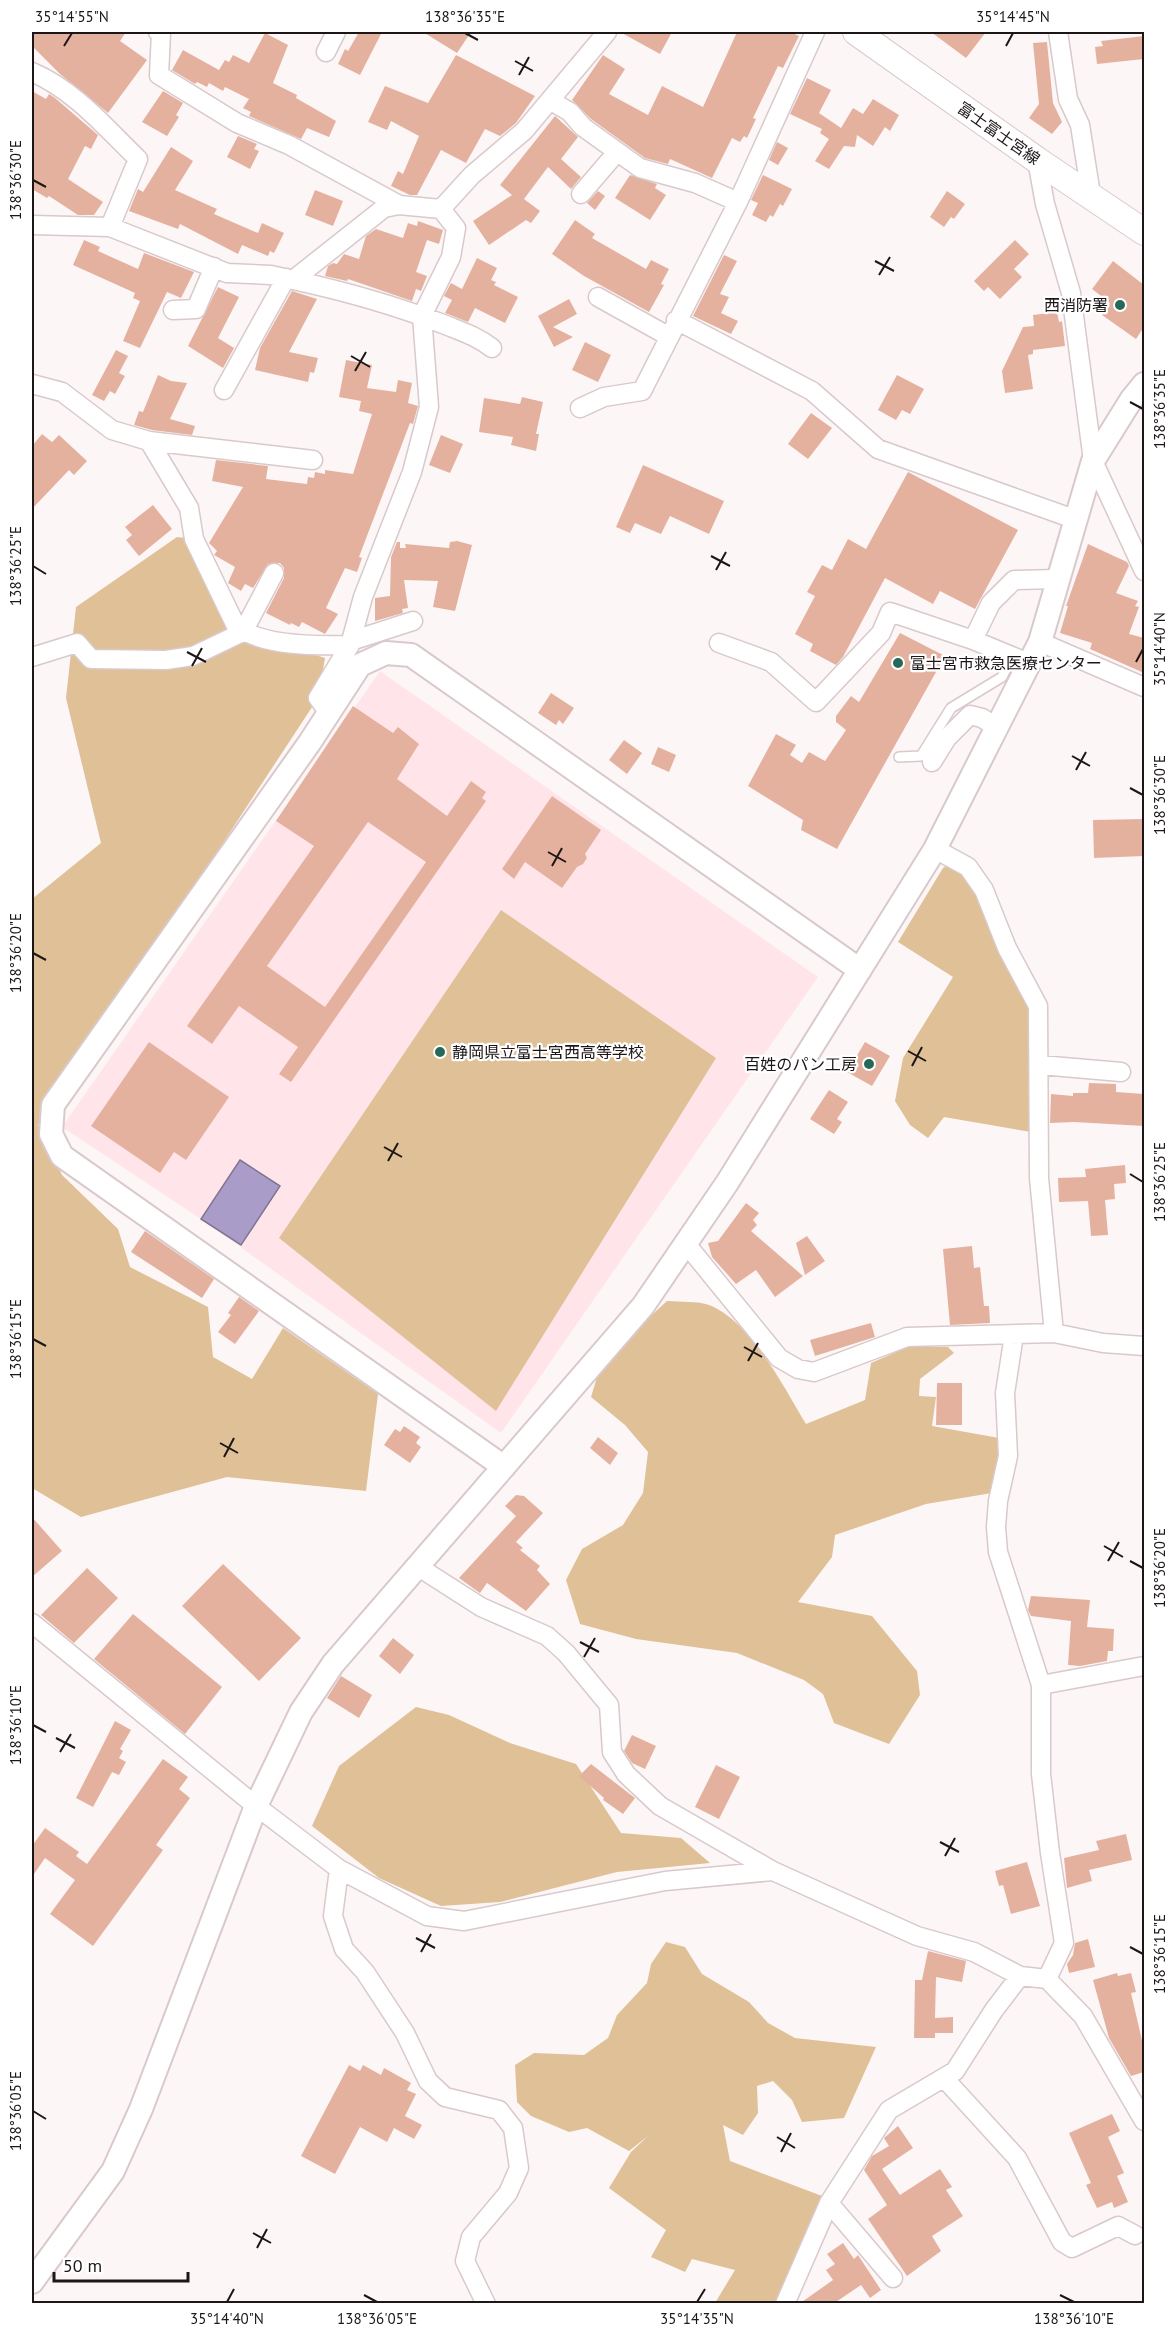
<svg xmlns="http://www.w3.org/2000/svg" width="1176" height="2335" font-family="'PT Sans','Noto Sans JP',sans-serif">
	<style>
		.built { fill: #ffe5e9 }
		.green { fill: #dfc097 }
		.water { fill: #aa9cc8; stroke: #7f7493; stroke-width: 1.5 }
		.building { fill: #e5b19f; fill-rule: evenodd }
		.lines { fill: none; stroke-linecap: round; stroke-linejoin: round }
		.service-casing { stroke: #d9c9cb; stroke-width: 12 }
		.minor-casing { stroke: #d9c9cb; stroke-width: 21 }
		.tertiary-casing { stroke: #d9c9cb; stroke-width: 26 }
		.secondary-casing { stroke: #d9c9cb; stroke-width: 28 }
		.service { stroke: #fff; stroke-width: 9 }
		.minor { stroke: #fff; stroke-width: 18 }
		.tertiary { stroke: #fff; stroke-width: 22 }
		.secondary { stroke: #fff; stroke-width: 26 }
		.ticks { fill: none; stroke: #1c1617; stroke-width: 2 }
		.poi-dot { fill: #276959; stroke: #fff; stroke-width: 2 }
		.labels { text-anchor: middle; stroke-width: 4.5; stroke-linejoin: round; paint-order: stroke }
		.street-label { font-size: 16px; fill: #1c1617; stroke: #fff }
		.poi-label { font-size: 16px; fill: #1c1617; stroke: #fff; text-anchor: end }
		.neatline { fill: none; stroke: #1c1617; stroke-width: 2 }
		.ticks-label { font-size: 15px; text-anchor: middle; fill: #1c1617 }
	</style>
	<rect width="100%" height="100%" fill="#fdf6f7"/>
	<path class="built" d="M380,671l438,306 -317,456 -300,-214 -139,-92z"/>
	<path class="green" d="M177,537l17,2 49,93 82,26 -7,40 -280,427 24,50 56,54 12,38 78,40 5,50 39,22 31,-51 95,66 -12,97 -139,-14 -146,40 -49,-29v-589l69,-56 -35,-145 10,-91z
		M949,864l15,8 21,36 47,99 -1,125 -87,-15 -16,21 -18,-13 -15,-24 8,-43 50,-81 -55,-35 45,-74z
		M501,910l215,148 -220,353 -217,-173z
		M667,1301c13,1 31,0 42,4 42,16 75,83 97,119l59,-24 6,-37 37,-16h40l6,6 -34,26 -1,17 17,1 -4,29 67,12v33l-7,22 -66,11 -91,31 -3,22 -34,45 74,14 45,55 3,24 -31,49 -55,-21 -11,-29 -19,-14 -67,-27 -101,-14 -56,-15 -14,-44 16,-31 41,-24 20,-32 5,-41 -23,-27 -34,-28 11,-36z
		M416,1707l33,8 61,28 66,21 45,69 60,5 29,25 -93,9 -117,30 -59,4 -62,-28 -67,-52 27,-60z
		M666,1942l19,5 17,27 47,28 19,21 27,15 81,9 -32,71 -42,4 -10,-22 -19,-19 -16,5 1,27 -15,22 -20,-10 7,36 92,35 -46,107h-61l20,-33 -43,-11 -7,13 -34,-15 15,-27 -57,-42 22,-36 17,-16 -19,15 -42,-23 -18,4 -38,-16 -14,-14 -2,-37 19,-12 50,2 24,-17 9,-23 30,-32 4,-19z"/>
	<path class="water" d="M240,1160l40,26 -39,59 -40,-26z"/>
	<path class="building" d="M32,32h94l-6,9 27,19 -39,53 -48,-39 -28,-28z
		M359,32h23l-22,43 -22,-11 7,-15 3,2z
		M423,32h48l-14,21z
		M620,32h52l-12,22z
		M737,32h53l9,4 -16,32 -5,-2 -25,52 3,1 -9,19 -3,-2 -4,6 -8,-4 -20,40 -42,-19 -2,5 -23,-6 -54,-39 -19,-19 31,-45 22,14 -16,25 39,21 14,-29 41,21z
		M931,32h55l-20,26z
		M265,33l23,12 -15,38 24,12 -1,3 40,23 -7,16 -22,-9 -6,11 -52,-23 2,-4 -8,-4 6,-9 -24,-12 -2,4 -14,-8 -2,4 -10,-5 -2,2 -23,-14 11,-20 36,20 6,-10 4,2 4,-7 16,8z
		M1144,36v23l-47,5 -2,-17 8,-1 -2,-5z
		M1047,42l6,61 9,19 -10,12 -23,-16 10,-14 -6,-61z
		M456,55l79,41 -19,27 -16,13 -15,-7 -19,34 -25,-13 -24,45h-7l-19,-9 7,-15 5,3 16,-38 -28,-15 -4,9 -19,-8 17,-36 43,17z
		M807,78l24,12 -12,23 22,15 12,-20 10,6 10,-15 26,16 -9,16 -5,-4 -12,19 -16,-11 -2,12 -11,-1 -15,23 -14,-8 14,-22 -9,-6 2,-4 -32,-15z
		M32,91l14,8 3,-5 6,4 43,37 -7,14 -6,-3 -17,33 35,23 -9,13h-16l-29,-19 -2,2 -15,-9z
		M163,91l20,12 -7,12 3,2 -12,19 -25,-14z
		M555,116l23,21 -17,22 20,18 -10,12 -23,-22 -24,32 16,12 -9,12 -5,-3 -37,25 -16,-24 39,-26 -12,-10z
		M238,136l19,8 -3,5 5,2 -9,18 -23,-12z
		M777,142l11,6 -10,17 -9,-5z
		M171,147l22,14 -18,29 42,19 -3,5 44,19 4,-10 22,10 -10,20 -4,-2 -2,5 -26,-11 -4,9 -58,-30 -2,5 -49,-18 9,-22 5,3z
		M630,175l27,9 -2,4 11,7 -16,25 -35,-22z
		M763,175l29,14 -9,17 -3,-2 -7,13 -3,-2 -4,7 -14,-7 6,-12 -7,-3z
		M315,190l28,11 -10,25 -28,-11z
		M598,191l7,5 -10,14 -8,-7z
		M947,191l18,13 -11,15 -3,-2 -7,10 -14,-10z
		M575,220l20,14 -3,4 54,31 5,-9 18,9 -8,15 3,1 -15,27 -65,-36 -32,-22z
		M418,221l25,9 -4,14 -12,-4 -11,32 11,4 -6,15 -5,-2 -4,12 -64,-22 -1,2 -22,-5 3,-10 5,-3 4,1 7,-10 15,5 7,-23 10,-7 27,9 5,-15 9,3z
		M84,240l16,7 -2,4 40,18 6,-16 50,19 -13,26 -14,-6 -27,56 -17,-7 17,-40 -7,-3 2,-5 -62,-28z
		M1015,240l14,14 -15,15 8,8 -22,22 -12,-12 -4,4 -10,-10z
		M724,255l13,6 -17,33 9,3 -8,16 17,8 -7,13 -38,-18z
		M477,258l20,10 -6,12 5,2 -2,3 24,12 -13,26 -30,-15 -7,14 -23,-9 7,-13 -8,-4 7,-13 11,6z
		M1113,261l31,24v42l-8,12 -34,-24 8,-12 -18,-14z
		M218,287l21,10 -21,41 16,10 -11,20 -35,-22z
		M292,291l25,8 -28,53 29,6 -4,15 -4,-1 -2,10 -53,-12 5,-22z
		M569,299l8,15 -24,13 20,10 -19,10 -16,-31z
		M1057,312l2,10 3,-1 3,25 -32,4v4l-5,1 5,34 -28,4 -3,-22 21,-44 11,-1 -1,-11z
		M585,342l26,13 -13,27 -26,-12z
		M116,350l12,6 -9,17 6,3 -10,18 -5,-3 -6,10 -12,-6z
		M346,360l26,5 -5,23 29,4 2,-12 14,3 -4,20 10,3 -5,18 -3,-1 -51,134 3,1 -5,14 -12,-4 -19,40 12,6 -13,20 -23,-12 -3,5 -8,-4 -1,2 -24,-12 18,-35v-10l-4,-5 -12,1 -15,24 -8,-4 -4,7 -13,-8 7,-16 -21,-12 3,-4 -8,-8 34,-56 -31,-6 4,-21 52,6 -2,13 41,5 1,-7 6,1 1,-6 10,2v-4l28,4 19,-60 -13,-3 2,-10 -22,-4z
		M158,375l13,6 16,2 -17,36 25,7 -3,9 -40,-5 -18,-5 5,-14 4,1z
		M897,375l27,14 -14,25 -8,-4 -6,10 -18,-10z
		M522,397l21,5 -7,32h3l-3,17 -25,-6 2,-8 -34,-5 5,-34 36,6z
		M811,413l21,15 -24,31 -20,-15z
		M42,434l10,8 7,-7 28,26 -13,14 -5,-5 -37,39v-63z
		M441,435l22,9 -13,29 -21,-8z
		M643,465l81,36 -15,33 -39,-18 -9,18 -26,-11 -5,10 -14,-6z
		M908,472l110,58 -43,79 -35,-18 -7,13 -48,-26 -42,79 -7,8 -26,-14 3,-7 -18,-10 20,-38 -8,-4 15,-27 10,5 16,-31 18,10z
		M153,505l19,24 -33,27 -13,-16 6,-5 -7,-8z
		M457,541l15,4 -17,66 -22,-4 5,-26 -34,-1 4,28 -6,1 1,4 -28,8v-23l15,-2 1,-39 6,-15h3v6h6l-1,-4 44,4 1,-6z
		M1088,544l39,18 2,4 -13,27 22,8 -3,5 4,1 -10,27 15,4v35l-54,-24 2,-6 -32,-10 8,-27h-2z
		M900,633l45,23 -108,193 -36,-19 2,-10 -55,-34 28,-52 20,11 -6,10 12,8 7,-11 16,9 21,-31 -10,-8v-6l15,-20 8,6z
		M551,693l23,15 -11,16 -4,-4 -3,5 -18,-12z
		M353,706l40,27 5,-6 21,17 -22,35 50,37 24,-35 15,11 -4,6 4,3 -195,281 -12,-8 19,-27 -59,-41 -27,38 -25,-18 127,-180 -38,-25zM368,822l58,40 -101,145 -58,-41z
		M624,740l18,13 -15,21 -18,-14z
		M658,747l18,8 -7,17 -18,-8z
		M552,796l49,34 -16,24 2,4 -4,6 -6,3 -15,21 -37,-26 -11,17 -12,-10z
		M1144,819v37l-50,2 -1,-38z
		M149,1042l80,55 -43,63 -12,-8 -14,21 -69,-47z
		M865,1042l25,14 -18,30 -25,-14z
		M1089,1083l27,1v8l28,2v32l-70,-4 -24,1 1,-29 22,2v-3h15z
		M829,1090l19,12 -11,17 5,3 -8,12 -24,-15z
		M1125,1165l1,18 -12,1 1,15 -10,1 3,35 -17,1 -3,-35 -29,1 -1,-24 28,-1 -1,-8z
		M746,1203l13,10 -6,7 4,5 -6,6 52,45 -28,21 -19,-27 -20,14 -24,-27 -4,-14 10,-2z
		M145,1231l69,48 -12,19 -71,-46z
		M807,1236l18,25 -20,14 -9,-32z
		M972,1246l2,22 6,-1 4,39h5l1,17 -40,2 -7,-76z
		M239,1297l20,14 -24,33 -17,-12 13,-17 -3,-2z
		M871,1323l4,14 -60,19 -5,-16z
		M937,1383h25v42h-26z
		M404,1426l16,11 -4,6 5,4 -11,16 -26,-18 11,-16 5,3z
		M598,1437l20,16 -8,12 -20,-17z
		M516,1495l8,1 19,17 -27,29 7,6 -3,2 20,16 -3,4 13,14 -24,27 -39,-28 -7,10 -21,-15 57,-62 -11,-10z
		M32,1517l30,34 -30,26z
		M223,1564l78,74 -42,43 -77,-75z
		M87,1568l31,30 -44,45 -33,-28z
		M1031,1596l59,4 -3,27 27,2 -1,22h-5l-1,10 -27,5 -12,-1 3,-44 -40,-5 -3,-6z
		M133,1614l89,73 -37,47 -91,-75z
		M393,1638l21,17 -14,19 -21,-18z
		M341,1676l31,19 -13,23 -32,-20z
		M115,1721l16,9 -11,19 3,2 -4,7 7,4 -7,13 -7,-3 -19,35 -17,-9z
		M632,1735l24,11 -11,23 -13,-6 -8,-12z
		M163,1759l25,18 -9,12 11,9 -34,47 7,5 -70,96 -43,-32 25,-34 -30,-22 -13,19v-31l13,-18 34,24 -3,4 11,8z
		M591,1764l44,34 -12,16 -20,-14 1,-2 -25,-22z
		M716,1765l24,12 -21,42 -24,-12z
		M1126,1834l6,26 -43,10 3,11 -25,7 -3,-30 35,-8 -3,-9z
		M1027,1862l13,44 -29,8 -8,-29 -4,1 -4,-15z
		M1088,1939l7,28 -26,6 -2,-9 6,-9 2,-12z
		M928,1951l38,10 -4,21 -26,-5 -1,41 18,-1v16h-18v5h-21l1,-58h7z
		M1117,1973l1,3 13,-3 5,19 -5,1 13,56v23l-13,4 -22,-38 -16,-58z
		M349,2065l11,6 3,-6 18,10 3,-7 27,15 -4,7 9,4 -11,22 17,9 -8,14 -20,-11 -7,14 -27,-15 -25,47 -34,-18z
		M1112,2114l8,17 -12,6 16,36 -7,3 11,26 -14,6 -2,-6 -15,6 -11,-23 5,-2 -22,-50z
		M898,2126l15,22 -31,21 18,26 40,-26 12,18 -6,3 17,26 -31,20 9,15 -34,25 -39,-57 19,-14 -23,-35 8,-14 17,-10 -5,-8z
		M843,2243l11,16 4,-4 23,35 -11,8 -9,-13 -28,19h-34l34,-24 -7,-10 9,-6 -8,-10z"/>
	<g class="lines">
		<g class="service-casing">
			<path id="service" d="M899,757l22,-1 30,-48 51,-31 11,-22"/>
		</g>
		<g class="minor-casing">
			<path id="minor" d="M158,32l3,1 -2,42 78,48 52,22 110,60
				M1058,32l10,67 12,26 11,70
				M326,52l10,-20
				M32,72c42,18 73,55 106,87l-28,68
				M551,101l19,11 13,15 57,41 55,15 43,19
				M1037,160l8,44 26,89 22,168 51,110
				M581,194l36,-42
				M32,225l78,2 117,46 44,2 22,5 91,-72 15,-3 42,4 31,-34 52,-44 83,-99
				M293,280c51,11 101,25 150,44 17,7 34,12 49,24
				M598,297l70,39
				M173,310l23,-1 18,-42
				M676,320l136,71 66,58 196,70
				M32,384l30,8 50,38 37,11 164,19
				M224,390l62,-112
				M580,408l24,-11 38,-6 96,-189 77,-170
				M149,441l40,67 5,31 41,85c23,23 84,22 115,21
				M973,640l18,-37 23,-23 43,-1
				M351,641l62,-20
				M1040,642l104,45
				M719,643l52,19 45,40 65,-69 9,-21 83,28 58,24
				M32,657l45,-14 14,16 75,1 27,-4 50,-24 31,-59
				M329,713l-11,-15 32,-53 13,-48 49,-125 17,-65 -7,-91 29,-59 5,-29 -15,-19
				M932,762l15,-24 23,-23 12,3 16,10
				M935,849l33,18 16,23 23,58 31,58 1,172 15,155
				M1040,1065l81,7
				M687,1245l92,113 19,11 16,3 93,-35 147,-4 49,10 41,3
				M1014,1335l-9,58 3,63 -10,45 -2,26 2,25 43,133v89l9,79 14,90 -17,36
				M417,1566l64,41 66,29 19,17 43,52 3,47 14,22 34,32 113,65
				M32,1623l224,183 83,63 88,47 37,5 201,-40 108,-10 144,65 57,16 46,24 27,3 36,37 61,105
				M1041,1685l103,-19
				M339,1869l-6,47 11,33 21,23 40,61 23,48 17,16 54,13 14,18 6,40 -11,25 -37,44 -6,24 21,43
				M944,2078l73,80 45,84 10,6 46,-22 17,9
				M829,2203l64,75
				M785,2304l44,-101 60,-93 66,-39 39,-61 26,-34"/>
		</g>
		<g class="tertiary-casing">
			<path id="tertiary" d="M504,1467l-442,-311 -11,-22 2,-29 257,-363 50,-77 26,-12 25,2 449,315
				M32,2282l81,-111 28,-62 115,-303 45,-94 32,-48 310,-358 84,-123 208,-334 105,-207 53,-181 38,-61 13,-16"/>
		</g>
		<g class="secondary-casing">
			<path id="secondary" d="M856,32l181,128 107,72"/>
		</g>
		<use href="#service" class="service"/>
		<use href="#minor" class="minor"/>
		<use href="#tertiary" class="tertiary"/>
		<use href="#secondary" class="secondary"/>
	</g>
	<path class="ticks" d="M465,33l13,7M64,46l8,-13M1006,46l7,-13M515,61l18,10M519,75l10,-18M33,180l13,7M875,261l19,10M879,275l11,-18M351,356l19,11M355,371l11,-19M1130,402l13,7M711,556l19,10M33,566l13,8M716,570l10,-18M187,652l19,10M1136,662l7,-13M192,666l10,-18M1072,756l18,10M1076,770l10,-18M1130,788l13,7M548,852l18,10M552,866l10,-18M33,953l13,7M908,1051l18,10M912,1066l10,-19M384,1147l18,10M388,1161l10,-18M1130,1174l13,8M33,1339l13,7M744,1347l18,10M748,1361l10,-18M220,1443l18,10M224,1457l10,-19M1104,1546l19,11M1108,1561l11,-19M1130,1561l13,7M580,1642l19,10M584,1657l11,-19M33,1725l13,7M56,1738l19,10M60,1752l11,-18M940,1842l19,10M945,1856l10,-18M416,1938l19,10M1130,1947l13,7M421,1952l10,-18M33,2111l13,8M777,2137l18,11M781,2152l10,-19M253,2233l18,10M257,2248l10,-19M364,2295l13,7M1060,2295l14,7M227,2302l7,-13M697,2302l8,-13"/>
	<g class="poi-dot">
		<circle cx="1120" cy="305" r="6"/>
		<circle cx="898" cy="663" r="6"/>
		<circle cx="440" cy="1052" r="6"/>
		<circle cx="869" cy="1064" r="6"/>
	</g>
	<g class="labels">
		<g class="street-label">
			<text transform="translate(999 133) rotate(35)" y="6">富士富士宮線</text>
		</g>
		<g class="poi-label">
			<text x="1108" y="311">西消防署</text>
			<text x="910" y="669" text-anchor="start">富士宮市救急医療センター</text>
			<text x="452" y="1058" text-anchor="start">静岡県立富士宮西高等学校</text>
			<text x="857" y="1070">百姓のパン工房</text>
		</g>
	</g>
	<rect width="1176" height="2335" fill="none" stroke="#ffffff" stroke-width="66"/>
	<path d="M54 2272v9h134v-9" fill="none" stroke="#1c1617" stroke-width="3"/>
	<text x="63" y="2272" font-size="18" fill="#1c1617" stroke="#ffffff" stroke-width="4.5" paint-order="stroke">50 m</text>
	<rect x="33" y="33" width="1110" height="2269" class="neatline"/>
	<g class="ticks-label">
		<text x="72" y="22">35°14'55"N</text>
		<text x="465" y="22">138°36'35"E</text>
		<text x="1013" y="22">35°14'45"N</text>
		<text transform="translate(16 180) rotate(-90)" y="5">138°36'30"E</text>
		<text transform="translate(1160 409) rotate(-90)" y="5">138°36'35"E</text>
		<text transform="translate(16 566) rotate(-90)" y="5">138°36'25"E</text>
		<text transform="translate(1160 649) rotate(-90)" y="5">35°14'40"N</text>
		<text transform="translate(1160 795) rotate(-90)" y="5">138°36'30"E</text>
		<text transform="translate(16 953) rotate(-90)" y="5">138°36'20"E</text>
		<text transform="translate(1160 1182) rotate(-90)" y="5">138°36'25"E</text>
		<text transform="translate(16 1339) rotate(-90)" y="5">138°36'15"E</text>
		<text transform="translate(1160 1568) rotate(-90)" y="5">138°36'20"E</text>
		<text transform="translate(16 1725) rotate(-90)" y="5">138°36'10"E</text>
		<text transform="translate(1160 1954) rotate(-90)" y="5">138°36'15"E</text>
		<text transform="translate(16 2111) rotate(-90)" y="5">138°36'05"E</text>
		<text x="227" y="2324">35°14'40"N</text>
		<text x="377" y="2324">138°36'05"E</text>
		<text x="697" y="2324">35°14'35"N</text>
		<text x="1074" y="2324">138°36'10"E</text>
	</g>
</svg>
